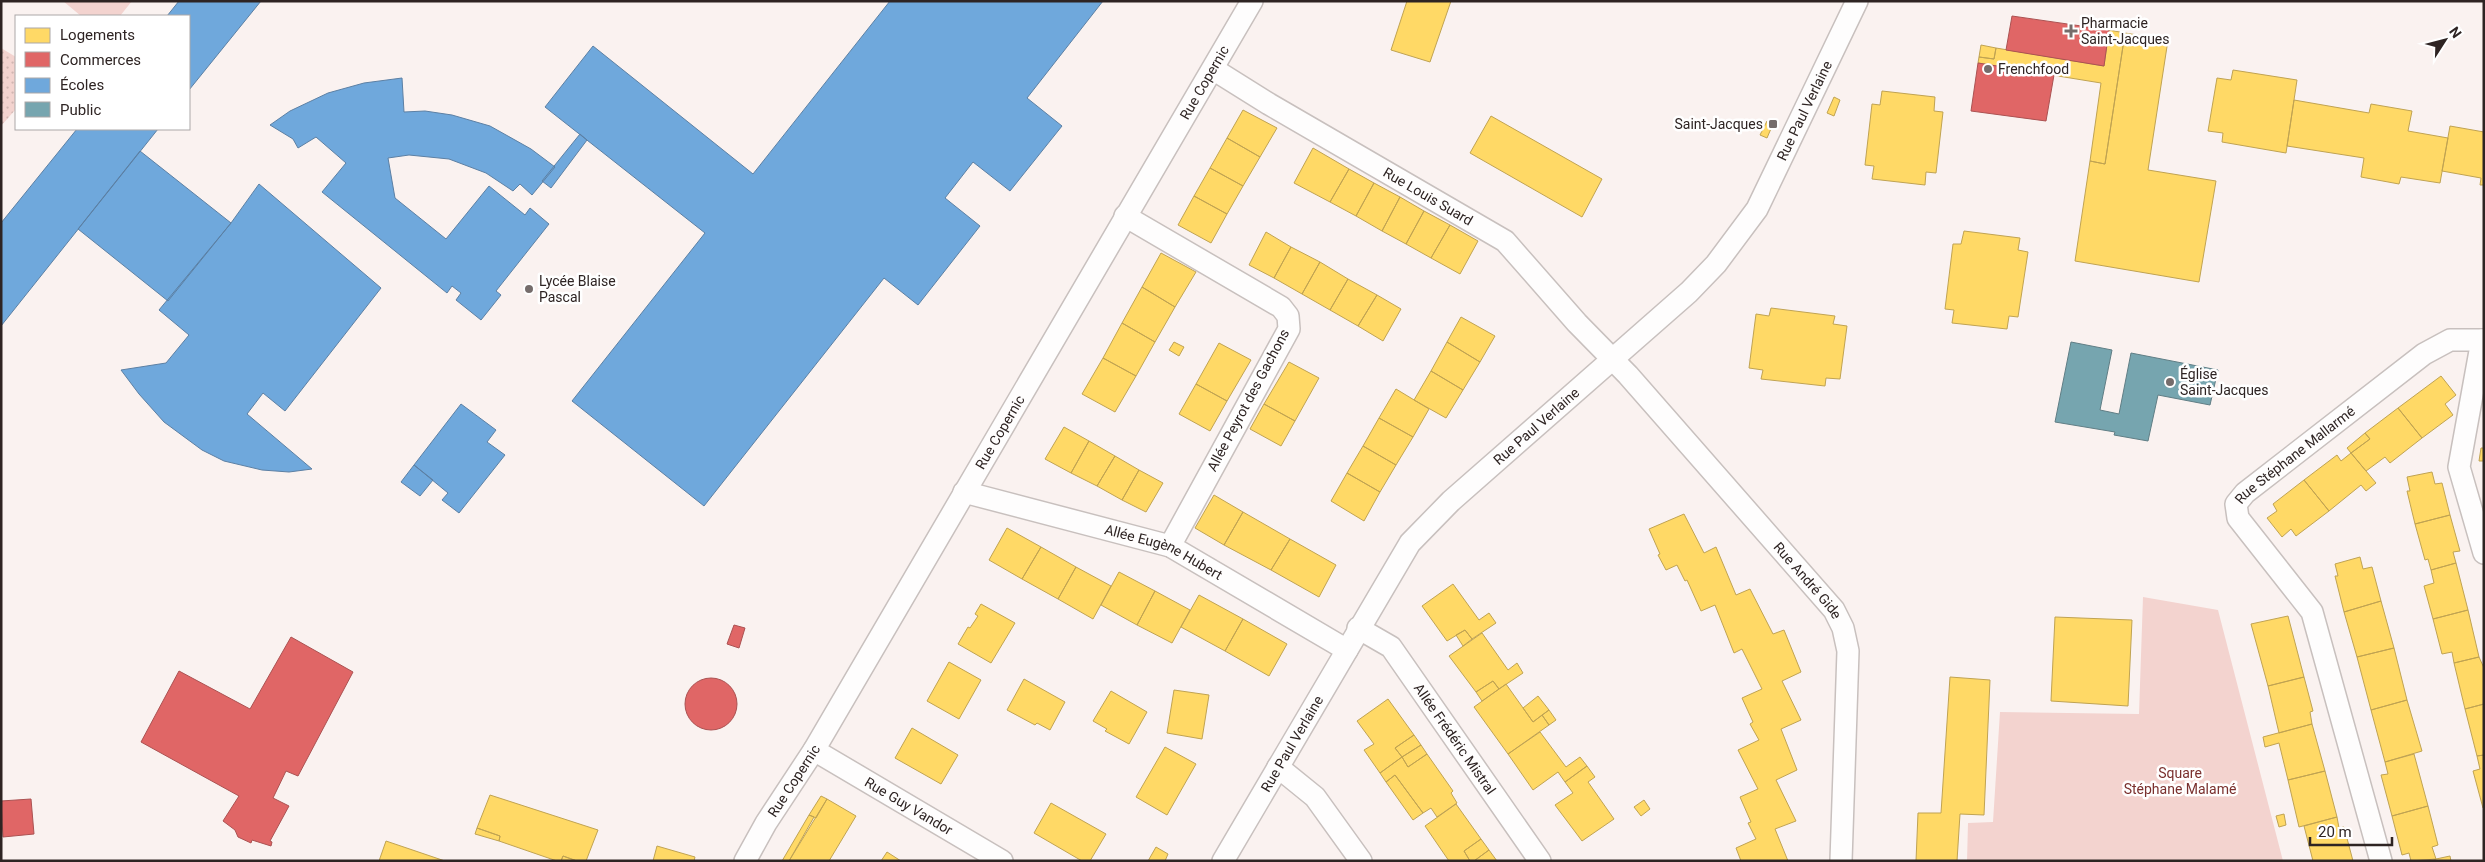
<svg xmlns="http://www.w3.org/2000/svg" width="2485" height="862" font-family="Roboto,sans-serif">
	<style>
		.grass { fill: url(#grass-dots) }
		.green { fill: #f3d3cf }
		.homes { fill: #ffd966; stroke: #c0a352 }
		.shops { fill: #e06666; stroke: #ab5252 }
		.schools { fill: #6fa8dc; stroke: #5c80a4 }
		.public { fill: #76a5af; stroke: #607e85 }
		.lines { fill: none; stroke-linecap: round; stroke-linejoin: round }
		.minor-casing { stroke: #c8c0be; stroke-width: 24 }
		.minor { stroke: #fefdfd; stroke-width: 21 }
		.poi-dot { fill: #756c6b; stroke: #fff; stroke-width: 2 }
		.labels { text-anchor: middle; stroke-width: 5; stroke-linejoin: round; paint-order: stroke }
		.poi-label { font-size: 14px; fill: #2e2423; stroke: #fff; text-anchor: start }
		.street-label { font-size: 14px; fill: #2e2423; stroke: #fff }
		.park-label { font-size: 14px; fill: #7a302e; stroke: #fff }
	</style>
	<defs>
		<pattern id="grass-dots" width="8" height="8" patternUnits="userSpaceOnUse" patternTransform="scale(1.25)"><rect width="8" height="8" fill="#f3d3cf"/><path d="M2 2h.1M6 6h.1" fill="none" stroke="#d1b5b1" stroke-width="1.8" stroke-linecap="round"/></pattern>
	</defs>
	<rect width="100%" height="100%" fill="#faf2f0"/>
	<path class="grass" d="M1,48l15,9v52l-15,17z"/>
	<path class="green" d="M63,1h69l-12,15h-39z
		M2143,597l75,13 65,251h-316l1,-38 25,-1 7,-110 139,2z"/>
	<path class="homes" d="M1407,1h44l-21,61 -39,-12z
		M2109,30l16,3 -20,131 -15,-3 11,-78 -123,-20 1,-6 15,2 2,-11 108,18z
		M2125,33l43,7 -20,130 68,11 -17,101 -124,-21 15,-100 15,3z
		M1981,45l15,3 -2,11 -15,-2z
		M2233,70l64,10 -11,73 -64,-11 1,-9 -15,-2 9,-53 14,2z
		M1882,91l53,6 -1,14 9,1 -7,61 -10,-1 -1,13 -53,-6 2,-13 -9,-1 7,-61 8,1z
		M1834,97l6,3 -6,16 -7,-3z
		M2294,100l75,13 2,-9 41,7 -4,20 40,7 -8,45 -39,-6 -2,7 -38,-7 3,-19 -77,-12z
		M1243,110l34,18 -17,29 -33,-19z
		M1491,116l111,63 -20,38 -112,-64z
		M1767,121l6,3 -6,14 -7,-3z
		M2450,126l34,6v53h-4l1,-7 -39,-7z
		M1227,138l33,19 -17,29 -33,-18z
		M1313,148l36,21 -19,33 -36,-19z
		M1210,168l33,18 -16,28 -33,-18z
		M1349,169l25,14 -18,33 -26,-14z
		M1374,183l26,14 -18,34 -26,-15z
		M1194,196l33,18 -16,29 -33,-18z
		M1400,197l24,14 -18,33 -24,-13z
		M1424,211l26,14 -19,33 -25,-14z
		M1450,225l28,16 -18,33 -29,-16z
		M1964,231l56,7 -2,12 10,2 -10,65 -9,-1 -2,13 -55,-6 2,-13 -9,-1 8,-65h8z
		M1266,232l25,15 -17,31 -25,-13z
		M1291,247l29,15 -18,32 -28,-16z
		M1161,253l35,19 -21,35 -33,-20z
		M1320,262l28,17 -18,31 -28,-16z
		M1348,279l29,16 -19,31 -28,-16z
		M1142,287l33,20 -20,35 -33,-19z
		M1377,295l24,14 -18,32 -25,-15z
		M1771,308l64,8 -2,8 14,2 -7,53 -14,-1 -1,8 -64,-7 2,-9 -14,-2 7,-54 13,2z
		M1461,317l34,19 -15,26 -33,-20z
		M1122,323l33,19 -19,34 -33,-18z
		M1174,342l10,5 -5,9 -10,-6z
		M1447,342l33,20 -17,28 -32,-19z
		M1219,343l32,17 -24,41 -31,-17z
		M1103,358l33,18 -21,36 -33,-18z
		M1289,362l30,16 -24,43 -31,-17z
		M1431,371l32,19 -17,28 -32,-18z
		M2441,376l15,19 -11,9 8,11 -31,23 -24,-30z
		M1196,384l31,17 -17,30 -31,-17z
		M1396,389l33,20 -16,28 -34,-19z
		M1264,404l31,17 -14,25 -31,-17z
		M2398,408l24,30 -32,25 -5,-6 -19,14 -15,-18 19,-14 -5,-6z
		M1379,418l34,19 -17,28 -33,-19z
		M1064,427l25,14 -18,32 -26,-14z
		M2365,433l5,6 -19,14 -4,-5z
		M1089,441l26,15 -18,30 -26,-13z
		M1363,446l33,19 -16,27 -33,-19z
		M2481,448h3v13h-5z
		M2351,453l25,30 -10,8 -5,-6 -32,26 -25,-31 33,-25 4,6z
		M1115,456l24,14 -17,30 -25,-14z
		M1139,470l24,13 -17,29 -24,-12z
		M2432,472l3,12 7,-1 8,32 -35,9 -8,-33h3l-3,-14z
		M1347,473l33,19 -16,29 -33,-20z
		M2304,480l25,31 -33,25 -5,-7 -9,8 -15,-19 10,-7 -4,-7z
		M1214,495l29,17 -19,33 -29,-17z
		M1243,512l47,27 -19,31 -47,-25z
		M1684,514l20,39 12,-6 20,48 14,-6 23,45 11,-4 17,42 -19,9 19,39 -20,9 16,41 -21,10 20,41 -21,8 13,32h-47l-5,-13 20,-9 -8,-16 3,-1 -11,-25 18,-8 -20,-39 21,-10 -9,-16 3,-2 -11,-24 20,-9 -20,-40 -8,4 -19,-48 -14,6 -14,-31 -2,1 -8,-16 -11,5 -8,-15 2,-1 -11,-25z
		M2450,515l10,36 -7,1 3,11 -25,7 -3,-11 -3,1 -10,-36z
		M1007,528l34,19 -19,32 -33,-19z
		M1290,539l46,26 -17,32 -48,-27z
		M1041,547l35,20 -18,32 -36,-20z
		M2360,557l3,12 9,-2 9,34 -37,11 -9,-36h3l-3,-12z
		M2456,563l12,47 -35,9 -9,-33 10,-3 -3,-13z
		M1076,567l35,19 -18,33 -35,-20z
		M1119,572l36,19 -18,34 -36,-20z
		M1453,584l26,36 10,-7 7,10 -24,16 -7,-9 -18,11 -25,-35z
		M1155,591l35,19 -18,33 -35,-18z
		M1199,595l44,24 -18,32 -44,-24z
		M2381,601l13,47 -37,9 -13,-45z
		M981,604l34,19 -24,40 -33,-19 10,-17 2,1 8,-12 -3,-2z
		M2468,610l11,47 -25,6 -2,-11 -10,2 -9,-35z
		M2288,616l16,61 -36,9 -17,-62z
		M2055,617l77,3 -4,86 -77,-5z
		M1243,619l44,25 -18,32 -44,-25z
		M1465,630l7,9 -9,7 -7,-11z
		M1482,633l26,37 9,-7 6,10 -24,16 -6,-8 -17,11 -27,-36z
		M2394,648l13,52 -36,10 -14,-53z
		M2479,657l5,11v36l-19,5 -11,-46z
		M949,662l32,18 -22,39 -32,-18z
		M1950,677l40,3 -6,135 -24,-1 -3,47h-41l2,-48h23z
		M2304,677l9,34 -3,1 2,12 -33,9 -11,-47z
		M1024,679l41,23 -15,28 -13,-7 -2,2 -28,-15z
		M1493,681l6,8 -17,12 -6,-9z
		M1506,684l27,38 9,-7 7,10 -41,29 -34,-47z
		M1174,690l35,5 -7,44 -35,-6z
		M1111,691l36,21 -18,32 -24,-13 2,-2 -14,-8z
		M1538,696l11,14 -16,12 -10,-14z
		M1388,699l26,36 -19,13 7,9 -22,16 -16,-23 10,-6 -17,-23z
		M2407,700l15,51 -37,11 -14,-52z
		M2484,704v51l-7,1 -12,-47z
		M1549,710l7,10 -7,5 -7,-10z
		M2312,724l13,47 -37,9 -9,-37 -14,4 -2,-10z
		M912,728l46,27 -17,29 -46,-26z
		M1540,732l26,35 14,-10 7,9 -22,16 -7,-10 -25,18 -25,-36z
		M1414,735l7,10 -19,12 -7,-9z
		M1421,745l6,9 -19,13 -6,-10z
		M1165,747l31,17 -29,51 -31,-18z
		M1427,754l26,37 -2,2 6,10 -20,14 -6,-9 -8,5 -28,-38 -9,7 -6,-9 22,-16 6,10z
		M2414,754l14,52 -36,10 -11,-41 7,-1 -3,-12z
		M2484,755v52l-1,1 -10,-37 7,-2 -3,-13z
		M1587,766l8,11 -7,5 26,37 -32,22 -27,-36 18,-12 -8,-11z
		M2325,771l12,46 -38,10 -11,-47z
		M1395,775l28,38 -10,7 -27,-38z
		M490,795l108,35 -12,31h-9l-14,-5 -2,5h-4l-58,-20 1,-5 -23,-8z
		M821,796l6,3 -11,19 -2,-1 -5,-2z
		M827,799l29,17 -27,45h-40z
		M1644,800l6,9 -9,7 -7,-9z
		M1051,803l55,31 -16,27h-8l-48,-28z
		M1456,804l25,35 -17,12 6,10h-21l-24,-35z
		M2428,806l10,39 -6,2 4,12 -25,2 -2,-8 -7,2 -10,-39z
		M2284,814l2,11 -7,2 -3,-11z
		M809,815l5,2 -25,44h-7z
		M2337,817l2,11 5,-1 9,34h-40l-9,-35z
		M477,828l23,8 -1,5 -24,-7z
		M1481,839l8,11 -15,11h-4l-6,-10z
		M386,841l59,20h-66z
		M657,846l38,11 -1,4h-41z
		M1156,847l12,7 -3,7h-17z
		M1489,850l8,11h-23z
		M887,852l14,9h-20z
		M563,856l14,5h-16z
		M2450,856l1,5h-20l5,-2z"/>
	<path class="shops" d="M2012,16l97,14 -5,36 -98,-16z
		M1978,63l76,12 -8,46 -75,-10z
		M734,625l11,3 -6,20 -12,-4z
		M291,637l62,35 -55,104 -12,-5 -13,27 16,8 -19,35 2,1 -1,4 -19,-6 -1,3 -13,-6 -3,-7 -12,-9 16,-25 -98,-54 38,-71 71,38z
		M685 704a26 26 0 1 1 52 0a26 26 0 1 1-52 0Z
		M31,799l3,35 -31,3 -2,-36z"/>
	<path class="schools" d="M179,1h82l-72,89v-74h-22z
		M890,1h213l-76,97 35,28 -52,65 -37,-29 -28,36 35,28 -62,79 -34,-27 -180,228 -132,-105 133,-168 -160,-126 48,-61 160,128z
		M402,78l2,34 21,-1 27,4 38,11 41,23 24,18 -23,28 -12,-11 -7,7 -27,-18 -37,-14 -40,-4 -21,3 7,40 51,41 43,-53 36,29 5,-7 19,16 -53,67 5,4 -20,25 -25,-20 5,-7 -9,-7 -5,7 -125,-101 24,-29 -30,-26 -18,11 -5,-9 -23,-14 20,-14 38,-18 36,-10z
		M77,129h81l-157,197v-103z
		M580,134l7,6 -36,48 -9,-7z
		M140,151l91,72 -63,78 -90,-72z
		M259,184l122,104 -96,123 -22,-18 -16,21 65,55 -23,3 -27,-2 -38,-9 -22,-11 -38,-28 -25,-28 -18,-24 45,-7 23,-28 -30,-25 72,-87z
		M461,404l35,26 -9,12 18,13 -46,58 -17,-13 6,-7 -34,-28z
		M414,465l19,15 -13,16 -19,-14z"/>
	<path class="public" d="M2071,342l41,8 -12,60 19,4 12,-61 87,17 -8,35 -52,-10 -10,46 -34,-6 1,-3 -60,-10z"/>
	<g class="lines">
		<g class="minor-casing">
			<g id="minor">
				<path id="s1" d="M1213,69l56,35 236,137 72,82 51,52 206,235 9,18 5,23 -7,210"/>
				<path d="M1125,216l156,91 7,9 1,13 -119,217"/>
				<path d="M2482,340l-23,127 25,86"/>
				<path id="s2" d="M964,492l206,54 177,104"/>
				<path id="s3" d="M1358,628l33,19 149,214"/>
				<path id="s4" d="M814,750l188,111"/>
				<path d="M1278,767l37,30 46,64"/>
				<path id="s5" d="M745,861l21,-38 48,-73 438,-749"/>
				<path id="s6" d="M1223,861l187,-318 41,-42 238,-209 27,-28 41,-55 100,-208"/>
				<path id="s7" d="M2381,861l-69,-249 -74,-94 -2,-14 9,-11 179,-139 26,-14h34"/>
			</g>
		</g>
		<use href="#minor" class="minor"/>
	</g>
	<g class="poi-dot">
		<path d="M2068.5 23.5h5v5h5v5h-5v5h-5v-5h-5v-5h5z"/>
		<circle cx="1988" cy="69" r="5"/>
		<rect x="1768" y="119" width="10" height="10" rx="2.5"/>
		<circle cx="529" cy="289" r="5"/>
		<circle cx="2170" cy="382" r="5"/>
	</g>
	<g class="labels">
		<g class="poi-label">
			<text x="2081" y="28">Pharmacie<tspan x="2081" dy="16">Saint-Jacques</tspan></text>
			<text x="1998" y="74">Frenchfood</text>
			<text x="1763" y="129" text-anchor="end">Saint-Jacques</text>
			<text x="539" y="286">Lycée Blaise<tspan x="539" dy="16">Pascal</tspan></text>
			<text x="2180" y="379">Église<tspan x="2180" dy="16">Saint-Jacques</tspan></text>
		</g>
		<g class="street-label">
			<text dy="5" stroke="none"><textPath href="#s5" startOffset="904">Rue Copernic</textPath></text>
			<text dy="5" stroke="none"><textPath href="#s6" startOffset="961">Rue Paul Verlaine</textPath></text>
			<text dy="5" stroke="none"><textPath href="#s1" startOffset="250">Rue Louis Suard</textPath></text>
			<text transform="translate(1248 400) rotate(-62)" y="5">Allée Peyrot des Gachons</text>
			<text dy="5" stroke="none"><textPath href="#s6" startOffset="541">Rue Paul Verlaine</textPath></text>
			<text dy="5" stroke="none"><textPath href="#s5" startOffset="499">Rue Copernic</textPath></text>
			<text dy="5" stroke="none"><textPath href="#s7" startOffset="469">Rue Stéphane Mallarmé</textPath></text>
			<text dy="5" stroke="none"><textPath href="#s2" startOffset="209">Allée Eugène Hubert</textPath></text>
			<text dy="5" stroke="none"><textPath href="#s1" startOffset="794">Rue André Gide</textPath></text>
			<text dy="5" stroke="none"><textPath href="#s3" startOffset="150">Allée Frédéric Mistral</textPath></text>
			<text dy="5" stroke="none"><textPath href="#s6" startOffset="136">Rue Paul Verlaine</textPath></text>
			<text dy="5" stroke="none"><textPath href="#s5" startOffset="94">Rue Copernic</textPath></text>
			<text dy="5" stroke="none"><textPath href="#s4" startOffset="110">Rue Guy Vandor</textPath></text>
		</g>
		<g class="park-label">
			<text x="2180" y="778">Square<tspan x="2180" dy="16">Stéphane Malamé</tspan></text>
		</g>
	</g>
	<rect width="2485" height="862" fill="none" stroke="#2e2423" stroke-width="5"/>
	<rect x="15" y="15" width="175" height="115" fill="#ffffff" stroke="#aba7a7"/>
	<rect x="25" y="28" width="25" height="15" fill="#ffd966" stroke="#aba7a7"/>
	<text x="60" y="40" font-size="15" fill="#2e2423">Logements</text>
	<rect x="25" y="52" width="25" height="15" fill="#e06666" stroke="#aba7a7"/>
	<text x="60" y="65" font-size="15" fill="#2e2423">Commerces</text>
	<rect x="25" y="78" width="25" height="15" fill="#6fa8dc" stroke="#aba7a7"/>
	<text x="60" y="90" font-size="15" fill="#2e2423">Écoles</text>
	<rect x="25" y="102" width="25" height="15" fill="#76a5af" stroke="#aba7a7"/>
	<text x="60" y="115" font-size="15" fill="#2e2423">Public</text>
	<g transform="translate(2445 40) rotate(54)" stroke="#ffffff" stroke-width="4" paint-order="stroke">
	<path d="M0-4L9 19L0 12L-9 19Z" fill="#2e2423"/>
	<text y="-8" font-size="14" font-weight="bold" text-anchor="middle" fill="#2e2423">N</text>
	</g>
	<path d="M2310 837v8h82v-8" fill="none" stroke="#2e2423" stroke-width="2.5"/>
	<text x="2318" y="837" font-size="15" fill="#2e2423" stroke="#ffffff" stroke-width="4" paint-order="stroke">20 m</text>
</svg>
